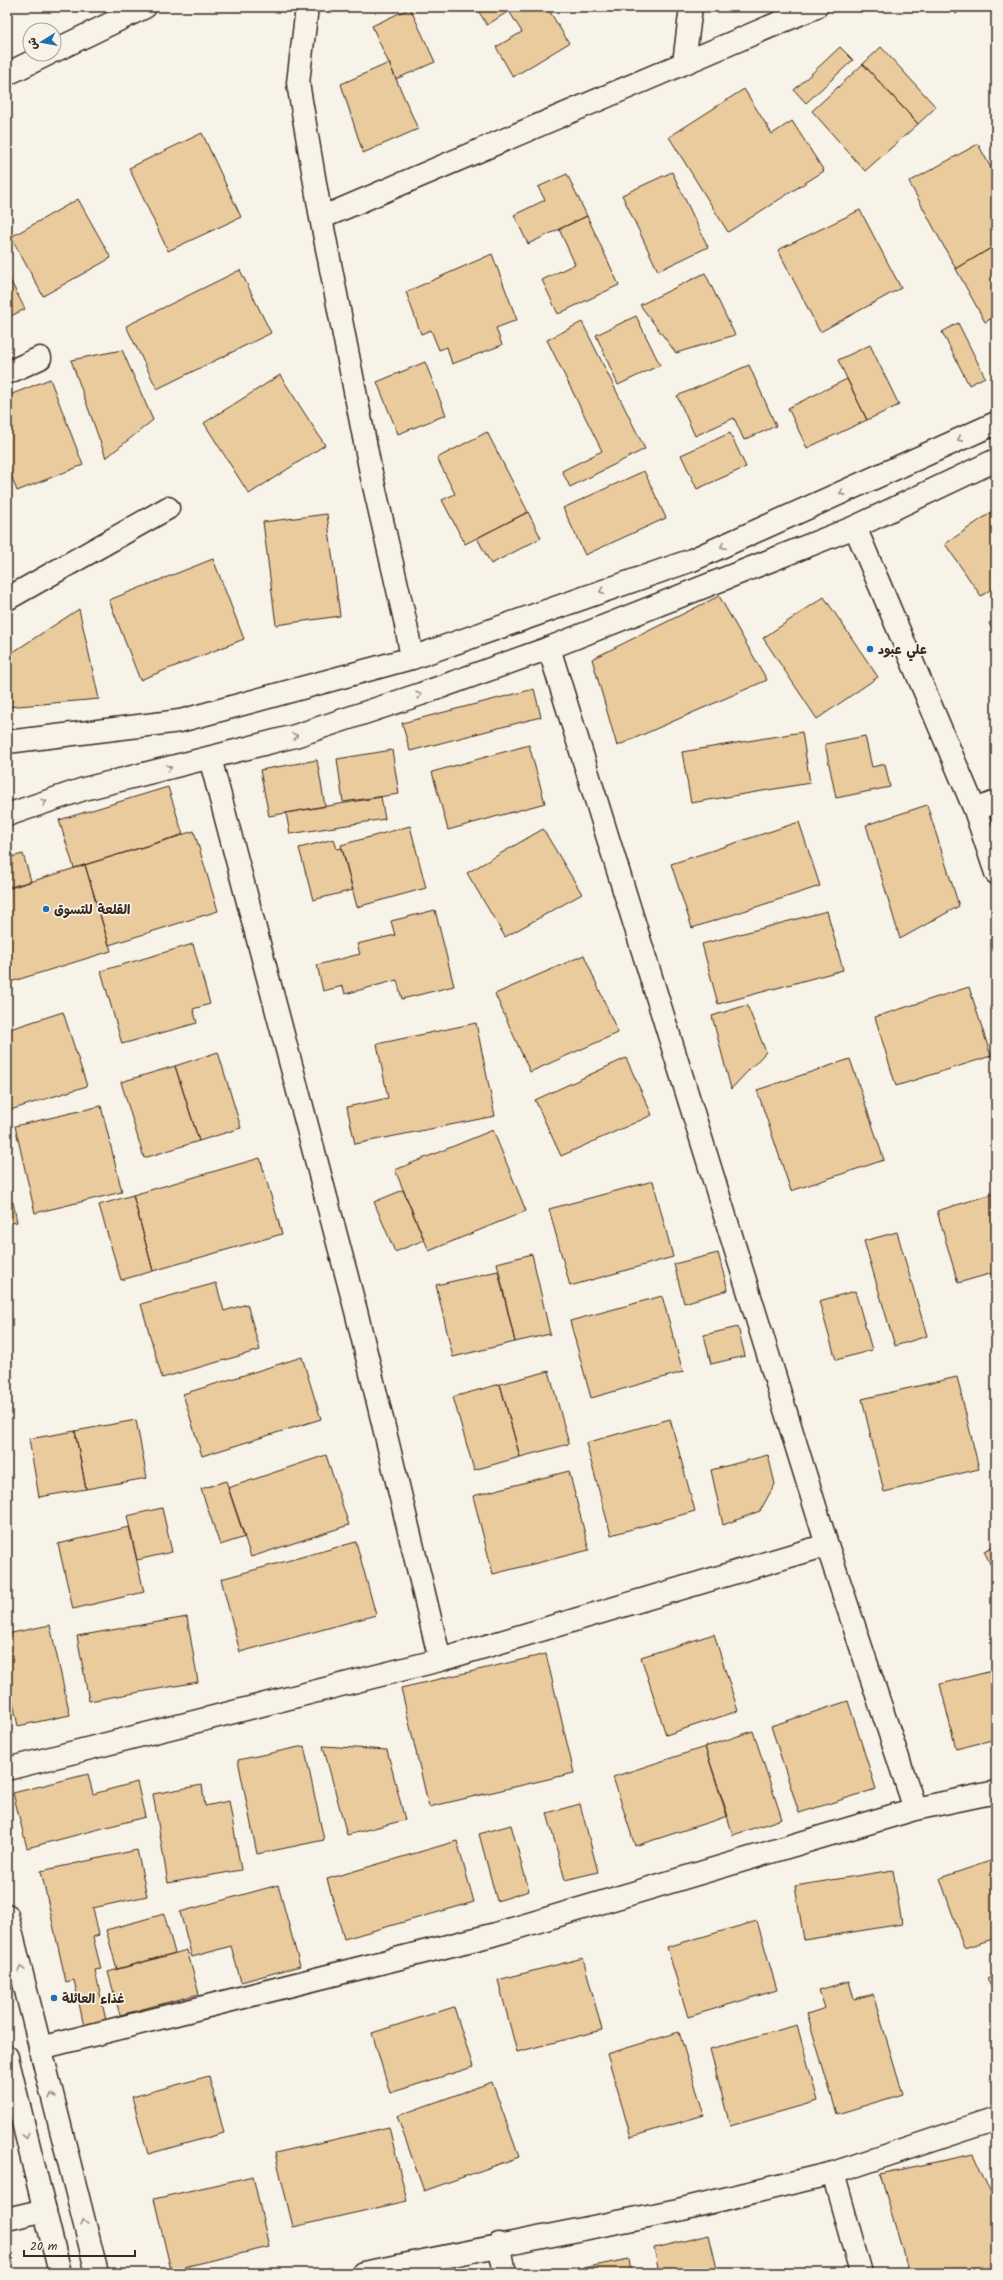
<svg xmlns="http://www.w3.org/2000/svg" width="1003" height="2280" font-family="Kalam,'Playpen Sans Arabic',sans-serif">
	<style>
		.building { fill: #eacb9d; stroke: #3b2a1e }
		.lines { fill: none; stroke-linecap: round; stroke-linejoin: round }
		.minor-casing { stroke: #3b2a1e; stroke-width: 25 }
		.tertiary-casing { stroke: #3b2a1e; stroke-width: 25 }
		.minor { stroke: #f7f3e8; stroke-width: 22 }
		.tertiary { stroke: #f7f3e8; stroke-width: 22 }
		.oneway { stroke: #998e83 }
		.poi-dot { fill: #1f6fb2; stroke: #f7f3e8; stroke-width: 1.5 }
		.labels { text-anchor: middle; stroke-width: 3.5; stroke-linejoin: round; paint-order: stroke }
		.poi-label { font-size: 13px; font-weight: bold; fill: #3b2a1e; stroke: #f7f3e8; text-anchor: start }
	</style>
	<rect width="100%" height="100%" fill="#f7f3e8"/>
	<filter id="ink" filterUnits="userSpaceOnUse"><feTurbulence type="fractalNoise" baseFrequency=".025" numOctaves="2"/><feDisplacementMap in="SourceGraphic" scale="8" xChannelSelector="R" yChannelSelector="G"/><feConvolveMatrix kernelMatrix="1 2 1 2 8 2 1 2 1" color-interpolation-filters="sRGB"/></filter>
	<g filter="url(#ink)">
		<path class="building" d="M476,7h71l22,36 -56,34 -17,-30 26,-15 -13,-21 -22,14z
			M951,7h13l-8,7z
			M410,8l25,54 -39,17 -24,-53z
			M840,47l13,13 -47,43 -12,-13z
			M881,47l55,60 -18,17 -55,-60z
			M389,63l29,66 -55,24 -22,-69z
			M863,64l55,60 -53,47 -53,-60z
			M744,89l28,45 20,-13 32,50 -96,61 -59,-95z
			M202,133l39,84 -73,34 -39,-83z
			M978,144l18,33v22l-3,1 3,6v39l-40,24 -47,-87z
			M672,172l36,75 -50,24 -36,-76z
			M567,174l20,42 -59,28 -14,-29 31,-15 -7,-13z
			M78,199l33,59 -68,38 -32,-59z
			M860,210l41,78 -81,44 -42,-82z
			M587,216l32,69 -61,29 -16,-34 33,-16 -16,-35z
			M996,245v71l-11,6 -29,-53z
			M492,254l25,66 -21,8 6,17 -50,19 -5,-17 -8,3 -8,-20 -10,4 -15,-42z
			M240,270l31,63 -114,56 -31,-63z
			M705,273l30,62 -59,18 -36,-48z
			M7,274l18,35 -18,9z
			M636,316l24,49 -42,20 -22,-50z
			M582,322l63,127 -75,38 -8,-16 40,-20 -55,-111z
			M958,323l27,54 -16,8 -27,-53z
			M870,345l29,60 -32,15 -29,-60z
			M122,350l31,70 -47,38 -35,-98z
			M425,362l21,53 -48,19 -21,-52z
			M749,365l27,61 -32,14 -10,-22 -39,18 -18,-40z
			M280,375l45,70 -76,49 -45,-71z
			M50,379l33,86 -66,26 -10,-27v-68z
			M847,379l20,41 -60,28 -19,-40z
			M487,432l41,80 -63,32 -23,-44 13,-6 -18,-36z
			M730,433l16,34 -49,22 -16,-34z
			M644,471l22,47 -81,37 -22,-47z
			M996,509v77l-15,10 -36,-52z
			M528,512l13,26 -50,26 -14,-26z
			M327,514l13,102 -64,9 -13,-103z
			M213,559l31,80 -104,41 -31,-80z
			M719,596l48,84 -150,66 -25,-87z
			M824,597l54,80 -61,42 -54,-81z
			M79,609l20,90 -92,8v-51z
			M996,620v19l-7,-16z
			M534,689l7,28 -131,34 -8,-28z
			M802,732l8,51 -119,20 -9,-51z
			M865,736l7,31 13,-3 5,23 -54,11 -11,-54z
			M529,745l16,58 -97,27 -16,-58z
			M392,750l7,44 -56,8 -6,-43z
			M317,760l8,46 -56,10 -9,-46z
			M168,787l15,48 -109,33 -15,-48z
			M381,797l4,22 -95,15 -4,-21z
			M927,805l32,101 -59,33 -34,-114z
			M799,822l21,64 -128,42 -21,-64z
			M410,826l16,62 -69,19 -16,-62z
			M543,829l39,65 -77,43 -38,-64z
			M194,831l24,80 -109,34 -24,-80z
			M334,839l3,10 5,-1 11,42 -40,10 -14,-52z
			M23,854l8,27 -21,6 -3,-12v-17z
			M85,865l26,86 -104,32v-94z
			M435,910l19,76 -52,13 -5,-19 -52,14 -2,-8 -20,5 -6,-26 43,-11 -3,-10 38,-9 -4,-14z
			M827,911l16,59 -125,34 -16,-60z
			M193,944l17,60 -17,5 4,14 -75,21 -21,-73z
			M584,955l34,78 -88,39 -35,-78z
			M969,987l22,69 -95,30 -21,-69z
			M747,1005l19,47 -35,37 -19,-73z
			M63,1012l24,74 -80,25v-81z
			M476,1023l19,93 -140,28 -8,-37 41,-9 -11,-54z
			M218,1052l23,76 -42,13 -24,-75z
			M626,1058l26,57 -91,41 -26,-56z
			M850,1059l34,101 -93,31 -34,-101z
			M175,1066l24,75 -55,17 -23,-76z
			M101,1106l21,86 -87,21 -20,-87z
			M493,1130l33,81 -97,40 -34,-81z
			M260,1158l22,76 -129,37 -20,-76z
			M653,1181l20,76 -103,29 -21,-77z
			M403,1190l21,50 -29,12 -21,-50z
			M996,1193v79l-38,11 -21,-72z
			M133,1195l20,76 -32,9 -22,-75z
			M13,1202l4,20 -10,2v-21z
			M897,1232l30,104 -32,10 -31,-105z
			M718,1253l10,37 -44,13 -10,-39z
			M532,1254l18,80 -35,8 -18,-79z
			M498,1271l17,71 -62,15 -17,-72z
			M216,1283l8,28 23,-7 13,46 -98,28 -21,-74z
			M855,1291l17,59 -36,10 -17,-59z
			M662,1296l21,76 -92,26 -21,-77z
			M738,1327l7,29 -34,8 -7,-29z
			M302,1357l19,62 -119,37 -19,-62z
			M549,1371l20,73 -49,13 -20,-73z
			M957,1377l22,92 -95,23 -22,-93z
			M500,1384l20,73 -46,13 -21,-73z
			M670,1419l25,92 -84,24 -25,-92z
			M136,1420l11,58 -61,11 -11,-58z
			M75,1431l11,58 -47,8 -10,-58z
			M326,1455l23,70 -98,32 -23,-69z
			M768,1455l7,29 -15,27 -37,14 -12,-55z
			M569,1471l20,79 -96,24 -20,-78z
			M226,1481l19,56 -25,8 -19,-56z
			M162,1508l10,44 -35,8 -10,-44z
			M129,1527l15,65 -71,17 -15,-65z
			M356,1542l20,73 -136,37 -19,-73z
			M996,1545v31l-12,-25z
			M187,1617l11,65 -109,19 -12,-65z
			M50,1625l20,90 -52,11 -11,-52v-40z
			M714,1634l24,77 -72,24 -25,-78z
			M546,1654l28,119 -145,34 -28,-119z
			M996,1670v69l-40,10 -16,-65z
			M848,1701l28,88 -77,24 -28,-87z
			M753,1731l29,88 -49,16 -28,-88z
			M304,1746l20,94 -67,14 -19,-94z
			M323,1746l64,4 18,70 -58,15z
			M705,1747l23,69 -93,30 -22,-69z
			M88,1774l5,20 44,-12 8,35 -118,31 -14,-55z
			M202,1785l3,21 24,-5 12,69 -73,13 -15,-89z
			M580,1804l18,68 -33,8 -18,-67z
			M511,1825l18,66 -32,10 -18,-67z
			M457,1841l17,61 -130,37 -17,-60z
			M137,1850l10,46 -54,12 6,27 -6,2 8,32 -6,1 13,60 -22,6 -12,-56 -8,2 -25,-111z
			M996,1859v79l-32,10 -24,-70z
			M893,1870l9,54 -98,16 -9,-54z
			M278,1885l22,81 -59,16 -10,-36 -39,11 -12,-45z
			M164,1914l11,39 -58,16 -11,-39z
			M757,1921l20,69 -89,27 -21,-70z
			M187,1950l12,44 -79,21 -12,-43z
			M583,1958l19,72 -85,22 -19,-72z
			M996,1975v21l-9,-17z
			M849,1981l5,18 19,-5 30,100 -66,20 -30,-100 18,-6 -6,-18z
			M454,2007l19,60 -83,26 -18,-60z
			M797,2025l21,76 -88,25 -20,-77z
			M679,2032l25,83 -73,22 -24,-83z
			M209,2076l15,57 -76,21 -16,-57z
			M492,2082l27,75 -95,34 -27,-75z
			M389,2127l18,74 -114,26 -18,-74z
			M973,2154l23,51v68h-87l-29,-99z
			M253,2176l16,71 -98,23 -17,-71z
			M709,2235l9,38h-59l-5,-25z
			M629,2259l2,14h-58v-3z"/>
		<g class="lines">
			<g class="minor-casing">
				<path id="minor" d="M307,7l-9,76 23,135 50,255 34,147 7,38
					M54,51l91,-44
					M684,63l7,-56
					M7,74l41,-20
					M321,218l495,-211
					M7,373l33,-15
					M855,527l120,283 21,63
					M7,599l161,-91
					M549,648l278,897 88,264
					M210,758l146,553 84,349
					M975,810l21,-8
					M7,1769l433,-109 387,-115
					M40,2048l452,-113 423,-126 81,-17
					M833,2173l28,100
					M7,2219l38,-9
					M499,2244l6,29
					M363,2273l315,-63 155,-37 163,-54"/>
			</g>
			<g class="tertiary-casing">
				<path id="tertiary" d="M7,742l173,-21 232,-63 280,-98 304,-137
					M7,815l77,-26 211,-53 126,-42 128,-46 306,-121 141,-67
					M7,1915l90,358
					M7,2057l53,216"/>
			</g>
			<use href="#minor" class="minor"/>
			<use href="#tertiary" class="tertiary"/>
		</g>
		<defs><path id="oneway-chevron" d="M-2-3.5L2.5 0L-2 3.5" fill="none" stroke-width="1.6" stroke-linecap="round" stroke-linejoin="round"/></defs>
		<g class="oneway">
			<use href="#oneway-chevron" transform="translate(960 439) rotate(156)"/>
			<use href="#oneway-chevron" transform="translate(842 493) rotate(156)"/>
			<use href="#oneway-chevron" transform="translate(723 546) rotate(156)"/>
			<use href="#oneway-chevron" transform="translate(602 591) rotate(161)"/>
			<use href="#oneway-chevron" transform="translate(419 695) rotate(-19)"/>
			<use href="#oneway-chevron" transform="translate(295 736) rotate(-17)"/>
			<use href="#oneway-chevron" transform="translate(169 768) rotate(-14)"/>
			<use href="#oneway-chevron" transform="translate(44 802) rotate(-18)"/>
			<use href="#oneway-chevron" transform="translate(21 1969) rotate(-104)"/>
			<use href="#oneway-chevron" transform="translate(52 2096) rotate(-104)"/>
			<use href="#oneway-chevron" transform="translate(26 2136) rotate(76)"/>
			<use href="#oneway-chevron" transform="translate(84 2222) rotate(-104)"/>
		</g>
	</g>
	<g class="poi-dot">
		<circle cx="870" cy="649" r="4"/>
		<circle cx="46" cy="909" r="4"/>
		<circle cx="54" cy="1998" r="4"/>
	</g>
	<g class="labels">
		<g class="poi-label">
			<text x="878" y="654">علي عبود</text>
			<text x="54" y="914">القلعة للتسوق</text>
			<text x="62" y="2003">غذاء العائلة</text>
		</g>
	</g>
	<rect width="1003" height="2280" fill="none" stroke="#f7f3e8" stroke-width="24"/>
	<rect x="12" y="12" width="979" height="2256" fill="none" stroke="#3b2a1e" stroke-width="1.5" filter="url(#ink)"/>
	<g transform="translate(42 42) rotate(259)"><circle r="19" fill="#f7f3e8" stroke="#aca397"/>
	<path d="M0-3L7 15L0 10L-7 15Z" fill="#1f6fb2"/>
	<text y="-6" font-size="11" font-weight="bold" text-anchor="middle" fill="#3b2a1e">ش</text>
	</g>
	<path d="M24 2250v6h111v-6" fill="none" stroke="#3b2a1e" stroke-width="2"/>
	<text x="30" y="2250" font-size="12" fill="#3b2a1e" stroke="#f7f3e8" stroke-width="3" paint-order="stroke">20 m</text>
</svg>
